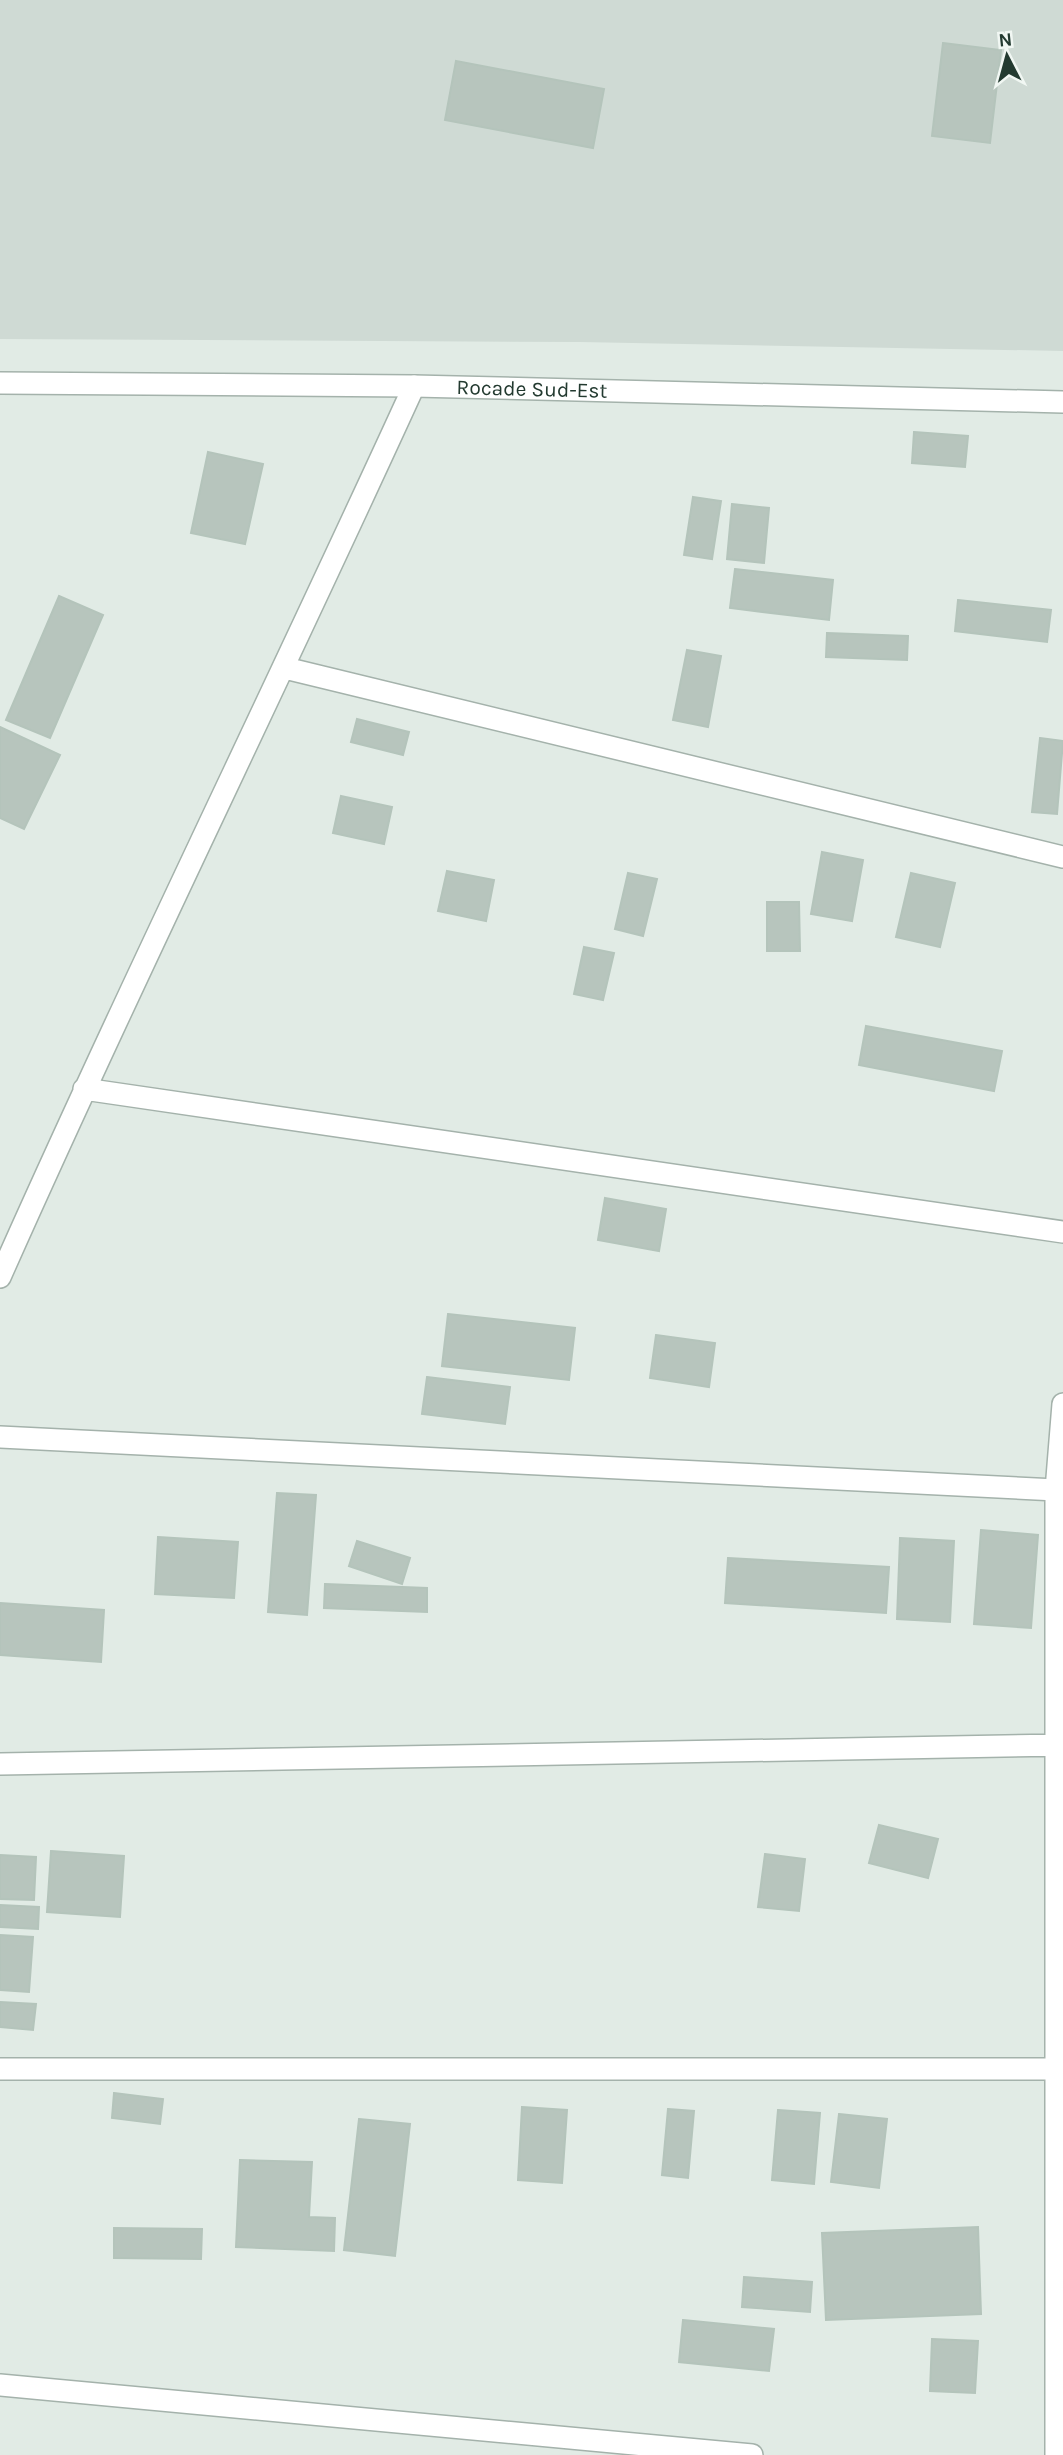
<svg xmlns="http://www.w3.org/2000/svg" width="1063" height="2455" font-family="Karla,sans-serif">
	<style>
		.built { fill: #cfdad4 }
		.building { fill: #b7c5bd; stroke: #b4c4bb; stroke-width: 2 }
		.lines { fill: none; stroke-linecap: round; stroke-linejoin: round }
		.minor-casing { stroke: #a4b2ab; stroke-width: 24 }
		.tertiary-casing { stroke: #a4b2ab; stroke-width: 24 }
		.minor { stroke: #fff; stroke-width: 21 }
		.tertiary { stroke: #fff; stroke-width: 21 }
		.labels { text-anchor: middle; stroke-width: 7; stroke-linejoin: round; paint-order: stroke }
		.street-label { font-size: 21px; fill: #233a30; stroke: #f1f7f3 }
	</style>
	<rect width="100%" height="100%" fill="#e1ebe5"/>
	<path class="built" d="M0,0h1063v351l-483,-9 -580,-3z"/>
	<path class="building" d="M943,43l58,7 -11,93 -58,-7z
		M456,61l148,28 -11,59 -148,-28z
		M914,432l54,4 -3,31 -53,-4z
		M208,452l55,12 -18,80 -54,-11z
		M693,497l28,4 -9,58 -28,-4z
		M732,504l37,4 -5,55 -37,-4z
		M735,569l98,11 -4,40 -99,-12z
		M59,596l44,19 -53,123 -44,-18z
		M958,600l93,10 -4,32 -92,-11z
		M827,633l81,3 -1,24 -81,-3z
		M687,650l34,6 -13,71 -35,-7z
		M357,719l52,13 -6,23 -52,-13z
		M0,727l60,28 -36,74 -24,-11z
		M1040,738l23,3 -6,73 -25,-2z
		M341,796l51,11 -8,37 -51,-11z
		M822,852l41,8 -11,61 -41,-7z
		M447,871l47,9 -8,41 -48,-10z
		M628,873l29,6 -14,57 -28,-7z
		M911,873l44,10 -15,64 -44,-10z
		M767,902h32l1,49h-33z
		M584,947l30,6 -11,47 -29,-6z
		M866,1026l136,25 -8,40 -135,-26z
		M605,1198l61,11 -7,42 -61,-11z
		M448,1314l127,14 -6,52 -127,-14z
		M656,1335l59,8 -6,44 -59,-9z
		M427,1377l83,10 -5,37 -83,-10z
		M277,1493l39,2 -9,120 -39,-3z
		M981,1530l57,5 -7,93 -57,-4z
		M158,1537l80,5 -4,56 -79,-4z
		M900,1538l54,3 -4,81 -53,-3z
		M357,1541l53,17 -8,26 -53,-18z
		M728,1558l161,9 -3,46 -161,-10z
		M325,1584l102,4v24l-103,-4z
		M0,1603l104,7 -3,52 -101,-7z
		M879,1825l59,14 -10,39 -59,-15z
		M51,1851l73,5 -4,61 -73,-5z
		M765,1854l40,5 -6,52 -41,-4z
		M0,1855l36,2 -2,43 -34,-1z
		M0,1905l39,2 -1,22 -38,-2z
		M0,1935l33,2 -4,55 -29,-2z
		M0,2002l36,2 -3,26 -33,-3z
		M114,2093l49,6 -3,25 -48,-6z
		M522,2107l45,3 -5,73 -44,-3z
		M668,2109l26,2 -6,67 -26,-3z
		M778,2110l42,3 -6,71 -42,-4z
		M839,2114l48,5 -8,69 -48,-6z
		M359,2119l51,5 -15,132 -51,-6z
		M240,2160l72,2 -3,55 26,1 -1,33 -98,-4z
		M978,2227l3,87 -155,6 -4,-87z
		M114,2228l88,1 -1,30 -87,-1z
		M744,2277l68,5 -2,30 -68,-5z
		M683,2320l91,9 -5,42 -90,-9z
		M932,2339l46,2 -3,52 -45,-2z"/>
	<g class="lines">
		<g class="minor-casing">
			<path id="minor" d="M285,668l778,189
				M84,1089l979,143
				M0,1277c133,-299 278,-593 414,-891
				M0,1437l1056,53
				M0,1764l1063,-19
				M0,2069h1063
				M0,2385l752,70
				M1056,2455v-965l7,-86"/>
		</g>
		<g class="tertiary-casing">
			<g id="tertiary">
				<path id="s1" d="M0,383l414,3 649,16"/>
			</g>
		</g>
		<use href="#minor" class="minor"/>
		<use href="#tertiary" class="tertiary"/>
	</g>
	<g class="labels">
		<g class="street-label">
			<text dy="7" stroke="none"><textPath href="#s1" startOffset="532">Rocade Sud-Est</textPath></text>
		</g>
	</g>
	<g transform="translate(1007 56) rotate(354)" stroke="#f1f7f3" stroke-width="5" paint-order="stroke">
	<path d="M0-5L12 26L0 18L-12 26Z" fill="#233a30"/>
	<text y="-10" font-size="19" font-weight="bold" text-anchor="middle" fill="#233a30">N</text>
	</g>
</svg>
